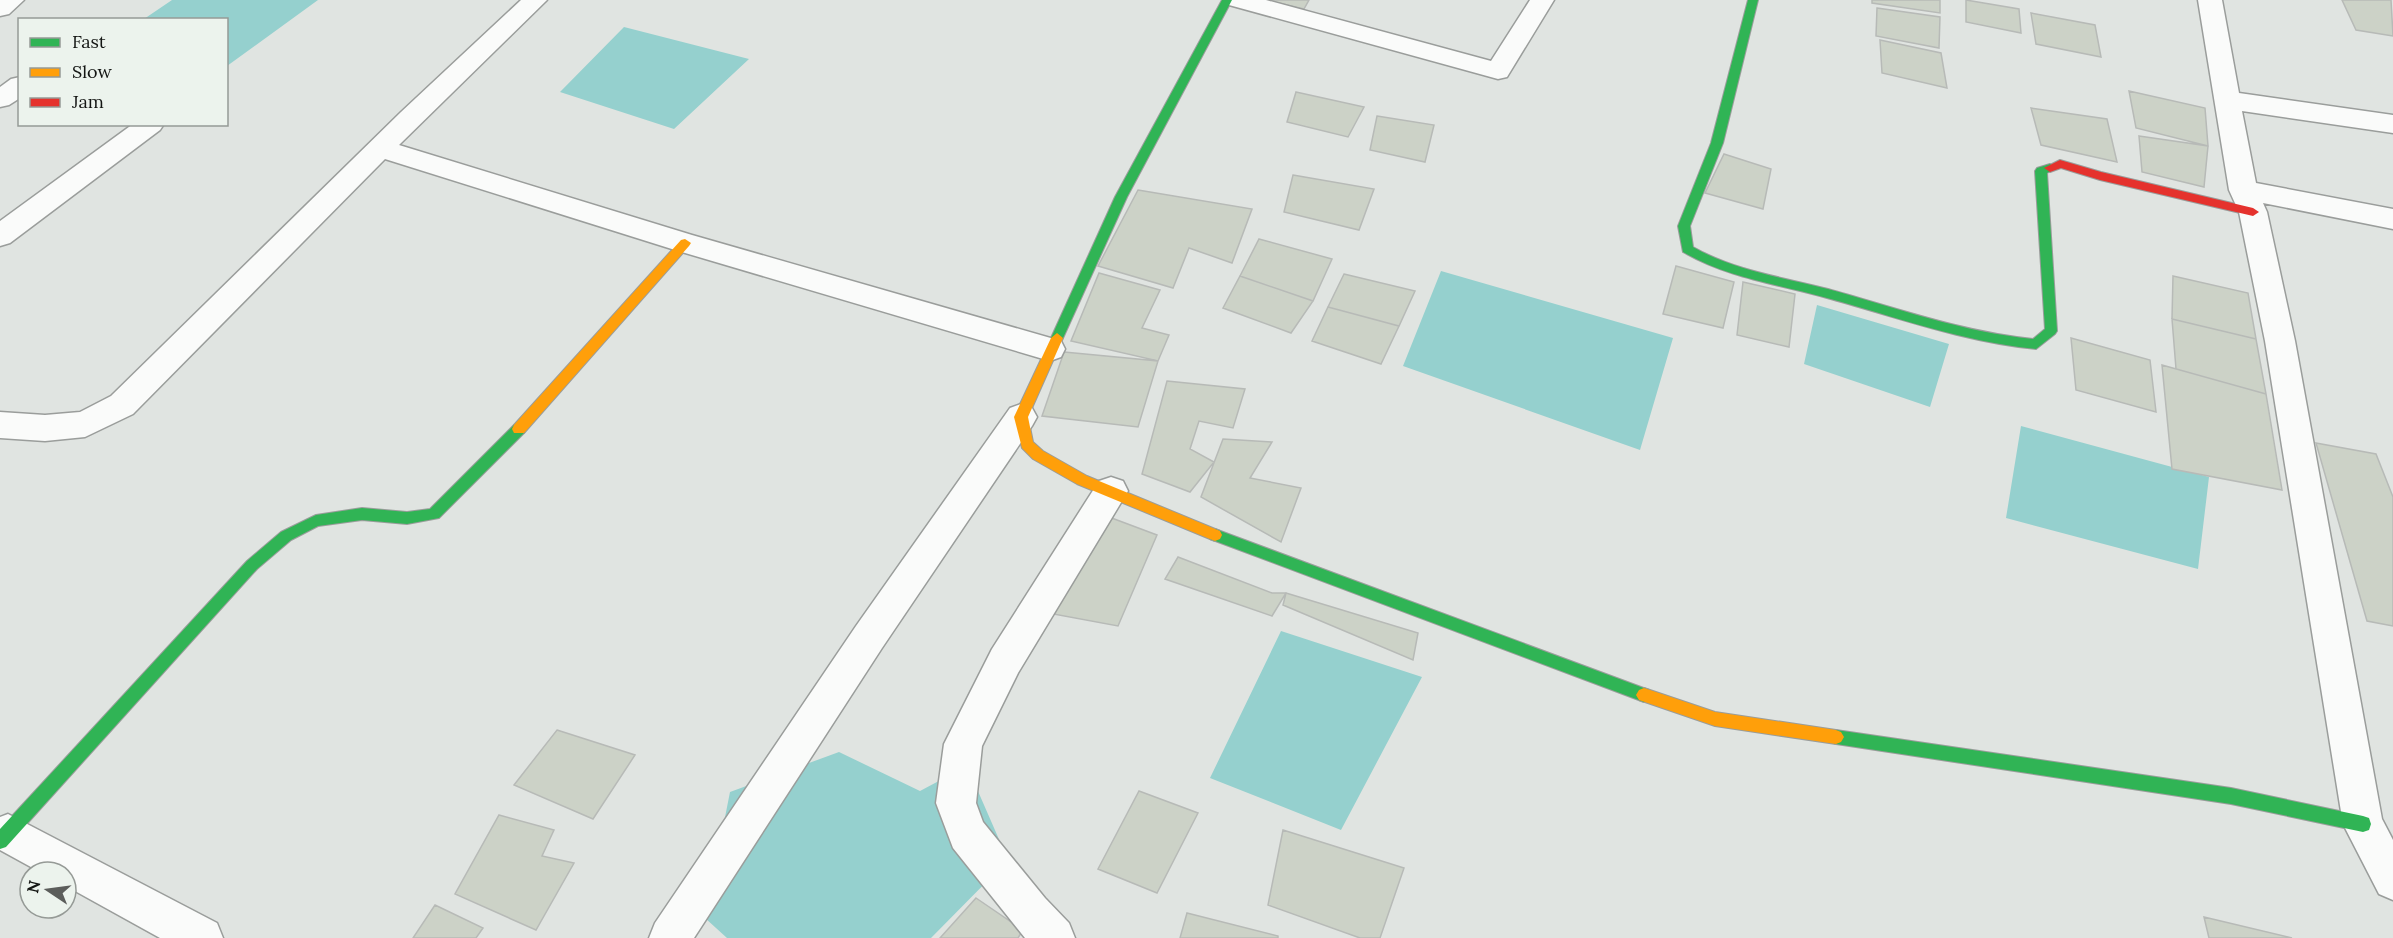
<svg xmlns="http://www.w3.org/2000/svg" width="2393" height="938" font-family="Lora,serif">
	<style>
		.water { fill: #95d0ce }
		.building { fill: #ccd2c7; stroke: #b7bab7; stroke-width: 1.5 }
		.lines { fill: none; stroke-linecap: round; stroke-linejoin: round }
		.street-casing { stroke: #9a9d9b; stroke-width: 3 }
		.fast-casing { stroke: #9a9d9b; stroke-width: 2 }
		.slow-casing { stroke: #9a9d9b; stroke-width: 2 }
		.jam-casing { stroke: #9a9d9b; stroke-width: 2 }
		.street { fill: #fafbfa; fill-rule: evenodd }
		.fast { fill: #30b455; fill-rule: evenodd }
		.slow { fill: #ff9f0a; fill-rule: evenodd }
		.jam { fill: #e5322d; fill-rule: evenodd }
	</style>
	<rect width="100%" height="100%" fill="#e0e4e1"/>
	<path class="water" d="M172,0h146l-91,66 -1,-46 -82,-1z
		M624,27l125,32 -75,70 -114,-37z
		M1441,271l232,67 -33,112 -237,-84z
		M1817,305l132,39 -19,63 -126,-43z
		M2021,426l188,51 -11,92 -192,-51z
		M1281,631l141,46 -81,153 -131,-52z
		M839,752l81,39 47,-25 41,94 -77,78h-204l-22,-20 25,-126z"/>
	<path class="building" d="M1266,0h43l-5,9z
		M1872,0h68v13l-68,-10z
		M1966,0l53,9 2,24 -55,-11z
		M2342,0h49l2,36 -37,-6z
		M1877,8l63,9 -1,31 -63,-12z
		M2031,13l64,12 6,32 -65,-13z
		M1880,40l61,13 6,35 -65,-15z
		M2129,91l76,17 3,38 -72,-18z
		M1296,92l68,15 -16,30 -61,-15z
		M2031,108l76,11 10,43 -76,-17z
		M1377,116l57,9 -9,37 -55,-12z
		M2139,136l69,10 -4,41 -62,-15z
		M1724,154l47,15 -8,40 -58,-16z
		M1293,175l81,14 -15,41 -75,-18z
		M1138,190l114,19 -20,54 -43,-15 -16,40 -75,-22z
		M1259,239l73,20 -19,42 -73,-25z
		M1676,266l58,16 -11,46 -60,-14z
		M1099,273l61,17 -18,38 27,7 -11,26 -87,-20z
		M1344,274l71,17 -16,35 -71,-19z
		M1240,276l73,25 -22,32 -68,-25z
		M2173,276l75,17 8,46 -84,-20z
		M1743,282l52,12 -6,53 -52,-12z
		M1328,307l71,19 -18,38 -69,-23z
		M2172,319l84,20 10,55 -90,-25z
		M2071,338l79,22 6,52 -80,-22z
		M1064,352l94,9 -20,66 -96,-11z
		M2162,365l104,29 16,96 -110,-21z
		M1167,381l78,8 -12,39 -34,-7 -9,28 24,13 -24,30 -48,-18z
		M1223,439l49,3 -22,36 51,10 -20,54 -80,-45z
		M2316,443l60,11 17,43v129l-26,-5z
		M1101,514l56,21 -39,91 -70,-13z
		M1178,557l94,36h14l-14,23 -107,-37z
		M1286,593l132,40 -5,27 -130,-55z
		M557,730l78,25 -42,64 -79,-34z
		M1139,791l59,22 -41,80 -59,-24z
		M499,815l55,15 -12,26 32,7 -38,67 -81,-36z
		M1283,830l121,38 -24,70h-20l-92,-33z
		M976,898l47,32 -5,8h-78z
		M435,905l48,23 -7,10h-63z
		M1187,913l91,23v2h-98z
		M2204,917l88,21h-83z"/>
	<g class="lines">
		<g class="street-casing">
			<path id="street" d="M0,0h24l-15,14 -9,2z
				M521,0h26l-148,145 293,90 369,106 4,8 -4,8 -11,4 -375,-111 -290,-91 -252,255 -48,23 -40,4 -45,-3v-26l45,3 35,-3 31,-16 290,-284z
				M1226,0h40l225,61 39,-61h24l-47,77 -9,2 -269,-74z
				M2198,0h24l17,93 154,22v18l-151,-22 14,72 137,26v20l-130,-26 4,9 28,129 87,478 11,21v60l-14,-6 -36,-70 -78,-483 -26,-129 -10,-22z
				M20,77v21l-11,7 -9,2v-20l11,-8z
				M133,124h31l-4,6 -150,113 -10,3v-25z
				M1021,404l11,4 5,9 -5,9 -150,222 -188,290h-45l6,-15 201,-297 154,-218z
				M1111,477l12,4 5,10 -110,182 -36,73 -6,57 7,19 62,76 24,25 6,15h-50l-72,-90 -17,-45 8,-59 48,-95 107,-168z
				M8,814l209,109 6,15h-63l-94,-52v-14h-26l-40,-22v-33z"/>
		</g>
		<g class="fast-casing">
			<path id="fast" d="M1222,0h10l-105,197 -64,141 -6,5 -4,-2 -2,-3 64,-141z
				M1748,0h10l-35,143 -33,83 3,21c42,24 89,30 135,42 68,19 135,43 205,50l12,-10 -10,-158 2,-3 13,-4 6,4 -9,5 10,158 -2,3 -19,15c-72,-7 -140,-32 -209,-51 -50,-14 -99,-20 -144,-46l-5,-26 33,-83z
				M519,424l5,1 2,4 -2,4 -85,85 -32,6 -45,-4 -44,6 -27,14 -34,29 -251,278 -6,2v-20l247,-268 34,-29 35,-17 46,-7 45,4 23,-3 84,-84z
				M1215,529l434,161 3,5 -3,5 -5,2 -434,-163 -2,-4 2,-4z
				M1836,730l395,58 132,28 6,2 2,6 -2,6 -6,2 -132,-28 -395,-60 -5,-2 -3,-5 3,-5z"/>
		</g>
		<g class="slow-casing">
			<path id="slow" d="M685,239l6,4 -2,3 -165,187h-10l-2,-4 2,-4 167,-185z
				M1057,333l6,5 -35,79 5,25 10,9 44,25 133,55 2,4 -2,4 -5,2 -5,-2 -133,-55 -44,-25 -11,-11 -8,-31 37,-79z
				M1644,688l71,24 121,18 5,2 3,5 -3,5 -5,2 -121,-18 -76,-26 -3,-5 3,-5z"/>
		</g>
		<g class="jam-casing">
			<path id="jam" d="M2060,160l41,12 152,36 6,4 -6,4 -153,-36 -39,-12 -11,4 -6,-4z"/>
		</g>
		<use href="#street" class="street"/>
		<use href="#fast" class="fast"/>
		<use href="#slow" class="slow"/>
		<use href="#jam" class="jam"/>
	</g>
	<rect x="18" y="18" width="210" height="108" fill="#ecf3ed" stroke="#959a96" stroke-width="1.5"/>
	<rect x="30" y="38" width="30" height="9" fill="#30b455" stroke="#959a96" stroke-width="1.5"/>
	<text x="72" y="48" font-size="18" fill="#131513">Fast</text>
	<rect x="30" y="68" width="30" height="9" fill="#ff9f0a" stroke="#959a96" stroke-width="1.5"/>
	<text x="72" y="78" font-size="18" fill="#131513">Slow</text>
	<rect x="30" y="98" width="30" height="9" fill="#e5322d" stroke="#959a96" stroke-width="1.5"/>
	<text x="72" y="108" font-size="18" fill="#131513">Jam</text>
	<g transform="translate(48 890) rotate(283)"><circle r="28" fill="#ecf3ed" stroke="#959a96" stroke-width="1.5"/>
	<path d="M0-4.5L10 22L0 15L-10 22Z" fill="#5b5d5b"/>
	<text y="-9" font-size="16" font-weight="bold" text-anchor="middle" fill="#131513">N</text>
	</g>
</svg>
